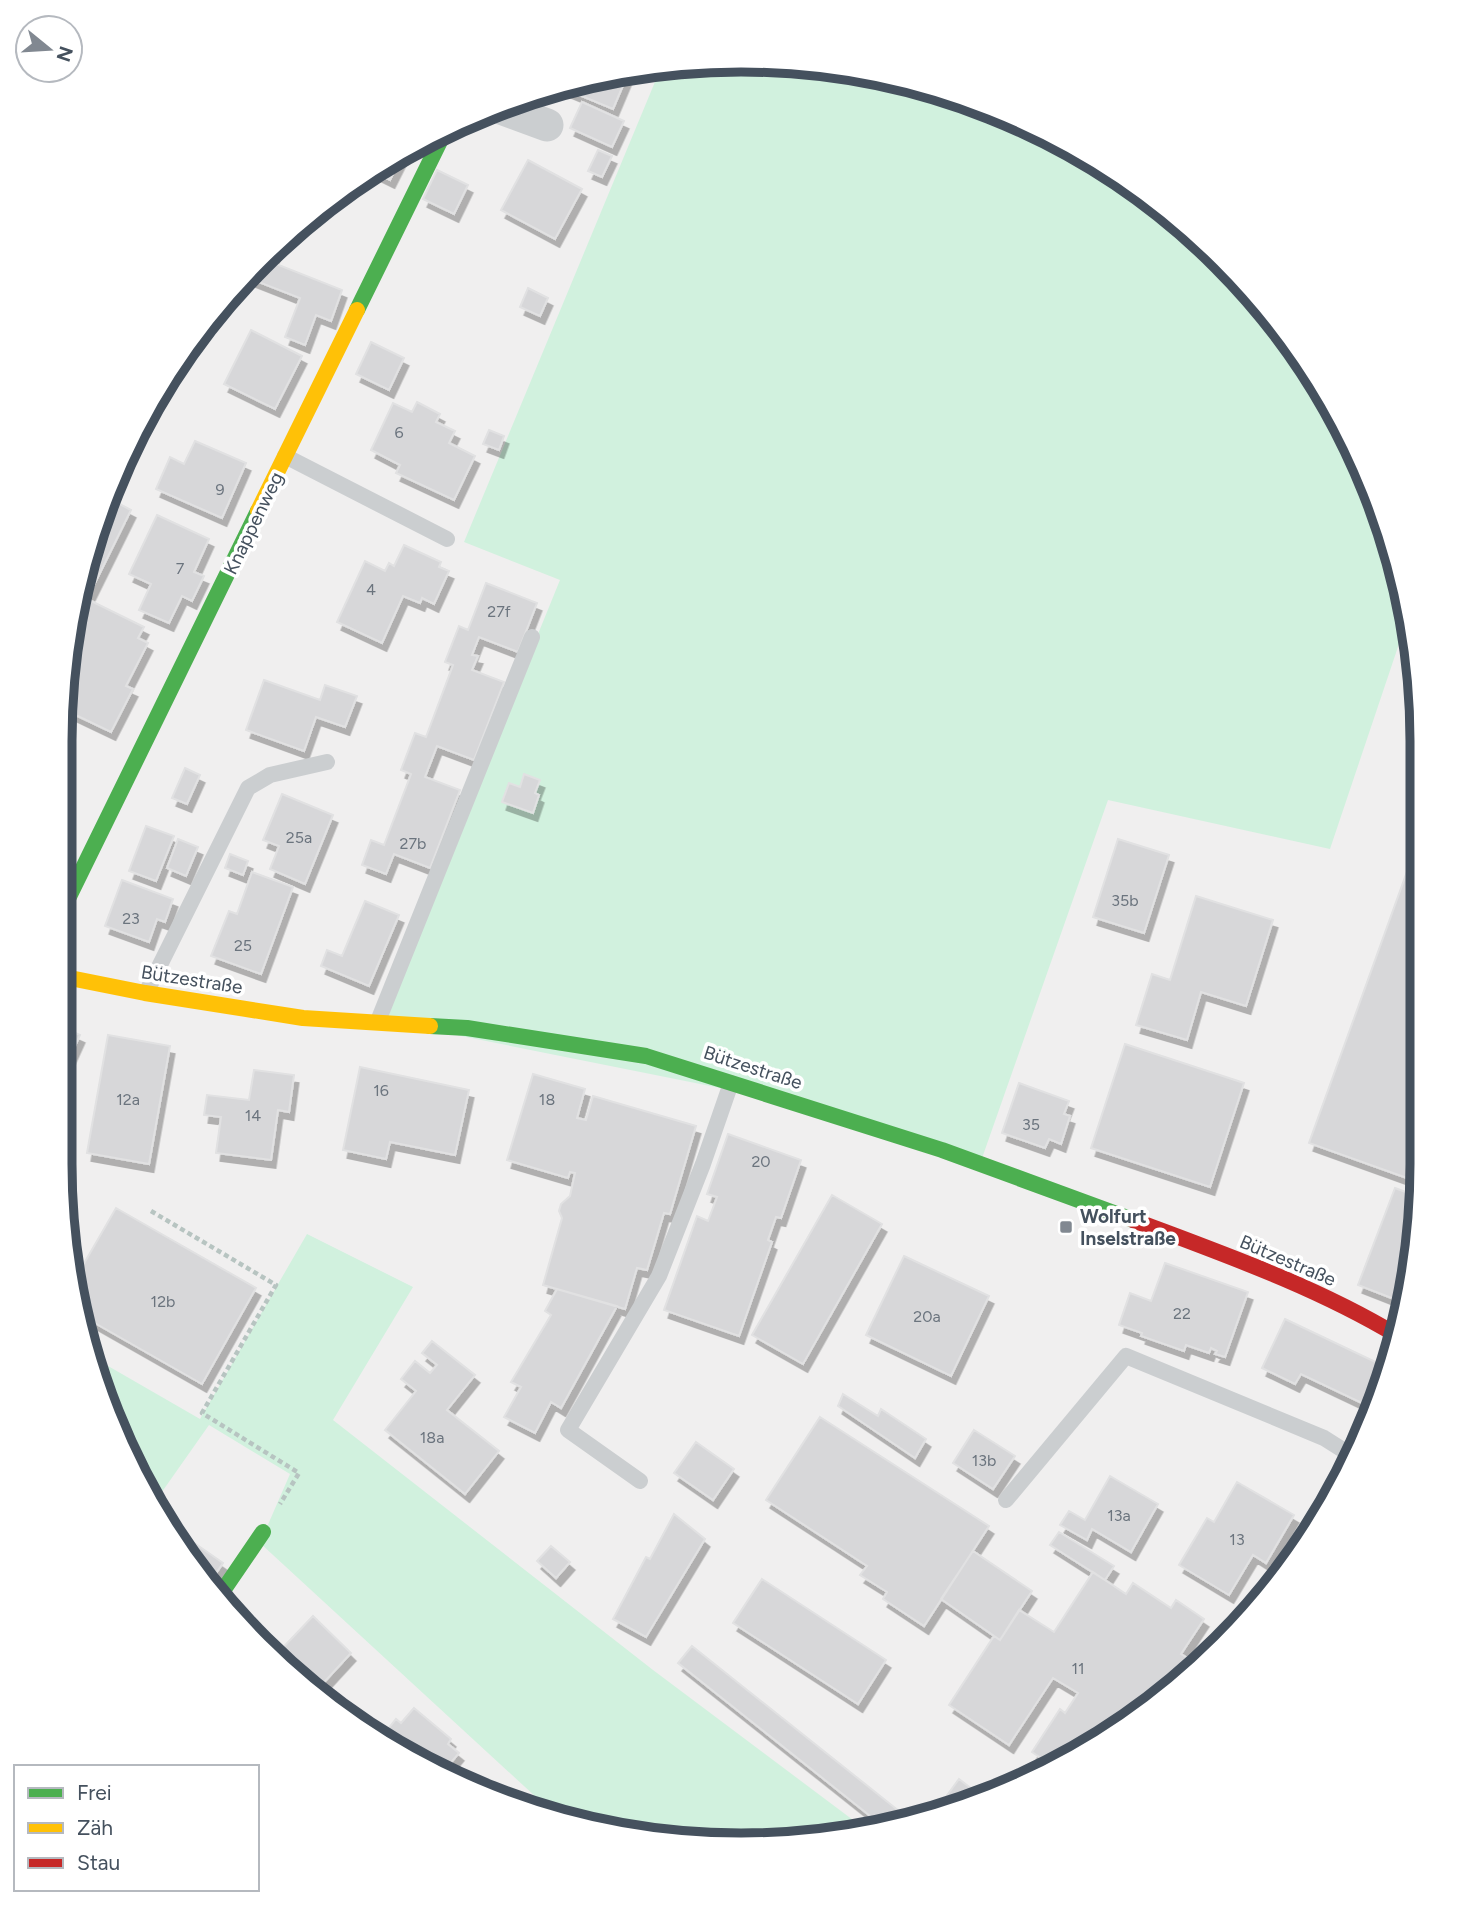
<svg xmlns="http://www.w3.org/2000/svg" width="1482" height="1905" font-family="Figtree,sans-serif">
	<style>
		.green { fill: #d1f1de }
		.building { fill: #d7d7d9; stroke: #e1e1e2; stroke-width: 2; filter: url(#shadow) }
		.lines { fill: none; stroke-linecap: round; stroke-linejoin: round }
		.path { stroke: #b7c4c1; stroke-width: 4.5; stroke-dasharray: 5 3.5; stroke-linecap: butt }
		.lane { stroke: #cbced0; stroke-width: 16 }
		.street { stroke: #cbced0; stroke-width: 33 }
		.fast { stroke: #4caf50; stroke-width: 16 }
		.slow { stroke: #ffc107; stroke-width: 16 }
		.jam { stroke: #c62828; stroke-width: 16 }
		.poi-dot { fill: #818891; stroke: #fff; stroke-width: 2.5 }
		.labels { text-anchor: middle; stroke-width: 7; stroke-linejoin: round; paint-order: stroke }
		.number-label { font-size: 16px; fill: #6b747e }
		.street-label { font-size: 19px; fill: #45515e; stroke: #fff }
		.poi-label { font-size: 19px; font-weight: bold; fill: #45515e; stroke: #fff; text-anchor: start }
		.rim { fill: none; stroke: #45515e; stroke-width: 9 }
	</style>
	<defs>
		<filter id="shadow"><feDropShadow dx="4.5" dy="8" stdDeviation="0" flood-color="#0004"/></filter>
	</defs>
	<rect width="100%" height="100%" fill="#f0efef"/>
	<path class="green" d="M785,61l132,22 125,47 114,70 97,91 78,109 55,122 20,101 -76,226 -222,-49 -127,361 -151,-51 -449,-90 179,-440 -96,-38 198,-477z
		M307,1234l106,53 -80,133 320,250 212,159 -124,16 -179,-24 -302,-278 30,-69 -81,-49 -57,81 -63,-151 111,64z"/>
	<path class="building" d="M629,71l-16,38 -53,-22z
		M582,102l42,19 -12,26 -42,-19z
		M406,148l-16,32 -18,-9 28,-20z
		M598,150l14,6 -10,21 -14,-6z
		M528,160l54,29 -27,50 -54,-29z
		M437,170l31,15 -14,29 -31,-15z
		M271,251l4,2 -4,9 71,28 -11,31 -15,-6 -11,30 -20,-8 15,-39 -54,-21z
		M528,288l20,10 -8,18 -20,-9z
		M251,330l51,26 -27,53 -51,-25z
		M371,342l33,16 -15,32 -33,-16z
		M417,402l23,12 -4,8 19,9 -6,12 26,13 -21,44 -58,-27 4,-8 -29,-15 22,-47 19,9z
		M489,430l15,6 -5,14 -16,-6z
		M195,441l51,22 -24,55 -66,-29 14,-32 14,7z
		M106,497l25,13 -44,89 57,28 -6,11 10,5 -22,43 7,3 -22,43 -50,-24v-11l35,-175z
		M157,515l52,24 -15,33 10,4 -12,25 -10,-5 -13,27 -30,-13 12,-26 -22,-10z
		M404,545l37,17 -2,5 10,4 -15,33 -12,-6 -2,5 -17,-7 -21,47 -45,-21 28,-61 20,10 4,-8 5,3z
		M486,583l51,20 -19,49 -39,-15 -7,18 6,1 -6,14 32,12 -30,78 -37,-14 -12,31 35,13 -30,78 -36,-14 -8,20 -24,-9 9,-25 13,5 27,-71 -10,-4 14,-37 11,4 27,-72 -8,-3 14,-36 9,4z
		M264,680l56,20 5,-15 32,11 -12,31 -29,-10 -12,34 -58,-21z
		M185,768l15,7 -13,29 -15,-6z
		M524,774l16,6 -5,13 4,2 -6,18 -31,-11 7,-19 11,4z
		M282,794l51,21 -28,69 -35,-15 9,-23 -16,-6z
		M146,826l28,10 -18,45 -27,-10z
		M178,839l20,8 -12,29 -19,-8z
		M1118,839l51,16 -25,78 -51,-16z
		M1417,844l4,2 1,318 -1,19 -112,-40z
		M230,854l18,7 -5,14 -18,-7z
		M252,872l41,15 -32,87 -50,-18 18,-45 8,3z
		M122,880l51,19 -8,23 -8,-3 -8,23 -44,-16z
		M1196,896l77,24 -27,86 -45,-14 -14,48 -51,-15 16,-51 18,6z
		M365,901l34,14 -30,71 -48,-20 6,-16 15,6z
		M60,1026l20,9 -20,44z
		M108,1035l62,11 -21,118 -62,-11z
		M1125,1044l119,39 -34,104 -119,-39z
		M360,1067l109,23 -14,65 -65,-13 -4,17 -43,-9z
		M254,1070l40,5 -5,37 -11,-2 -7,50 -55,-7 5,-36 -17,-2 3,-20 42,5z
		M533,1074l52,15 -8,29 9,2 7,-24 103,30 -26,88 -6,-1 -17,57 -10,-2 -12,41 -82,-24 19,-67 -3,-7 2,-7 9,-8 5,-23 -5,-1 -2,6 -61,-18z
		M1019,1083l50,18 -5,13 6,2 -9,28 -12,-5 -4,9 -43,-15z
		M728,1134l73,26 -20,58 -5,-1 -8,23 4,2 -33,94 -75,-26 33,-94 11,5 9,-24 -10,-3z
		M1395,1188l24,9 -12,107 -49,-19z
		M832,1195l50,29 -79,140 -51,-29z
		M116,1208l140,80 -54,96 -123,-70 -4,-35z
		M904,1256l85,40 -38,80 -85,-41z
		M1165,1263l83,29 -23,65 -10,-3 2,-3 -6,-3 -2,5 -23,-8 -2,6 -43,-15 1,-3 -23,-8 11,-32 21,8z
		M557,1289l60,17 -56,102 -10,-6 -16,31 -31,-16 17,-30 -10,-5 40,-67 -6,-4z
		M1285,1319l99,47 -18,39 -65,-31 -6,10 -33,-16z
		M432,1341l43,34 -28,35 52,41 -34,43 -80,-64 31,-39 -15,-12 14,-18 15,12 7,-8 -15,-12z
		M843,1394l35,22 3,-7 45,30 -11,19 -77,-52z
		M820,1417l169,109 -65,100 -41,-27 4,-7 -27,-17 7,-9 -101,-66z
		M974,1430l41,26 -22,33 -40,-26z
		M696,1442l38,27 -21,31 -39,-27z
		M1110,1476l48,28 -27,48 -39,-23 -5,11 -27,-15 9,-14 16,9z
		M1237,1482l57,33 -28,48 -13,-8 -24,40 -50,-30 28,-47 7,4z
		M674,1514l31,25 -59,98 -33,-18 33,-62 4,2z
		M177,1531l46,32 -13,19 -36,-47z
		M1059,1532l55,34 -9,14 -55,-35z
		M551,1546l19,16 -14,16 -19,-17z
		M973,1551l59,40 -32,49 -59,-41z
		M1093,1572l33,22 7,-11 38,25 5,-8 28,19 -23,35 8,5 -23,34 -84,61 -29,12 -21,-14 28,-43 5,4 13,-20 -25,-15 -44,67 -60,-40 45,-69 6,4 19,-30 35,22z
		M762,1579l124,81 -28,44 -125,-81z
		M313,1616l38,37 -34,37 -43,-33z
		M692,1646l222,177 -30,4 -206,-164z
		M414,1708l37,31 -3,5 11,9 -16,19 -42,-18 -21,-15 16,-20 5,4z
		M959,1779l22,17 -49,20z"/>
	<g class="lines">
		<path class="path" d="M151,1211l125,74 -74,128 97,60 -19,31"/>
		<path class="lane" d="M285,456l162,83
			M146,993l102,-205 22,-13 57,-13
			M378,1021l154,-384
			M640,1481l-72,-51 91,-154 44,-112 28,-81
			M1006,1500l120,-144 198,82 30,19"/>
		<path class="street" d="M498,107l49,18"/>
		<path class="fast" d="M357,310l88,-179
			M60,915l198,-404
			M430,1026l37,2 179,28 296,94 191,70
			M220,1595l43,-63"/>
		<path class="slow" d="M258,511l99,-201
			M60,976l85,17 158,25 127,8"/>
		<path class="jam" d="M1133,1220c90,34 182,66 265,116
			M1194,1672l14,-22 53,-54"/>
	</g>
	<rect class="poi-dot" x="1059" y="1220" width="14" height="14" rx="3.5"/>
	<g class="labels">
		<g class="number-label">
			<text x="399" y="438">6</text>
			<text x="220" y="495">9</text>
			<text x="180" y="574">7</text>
			<text x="371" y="595">4</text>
			<text x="499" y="617">27f</text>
			<text x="299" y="843">25a</text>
			<text x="413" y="849">27b</text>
			<text x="1125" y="906">35b</text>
			<text x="131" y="924">23</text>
			<text x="243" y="951">25</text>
			<text x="381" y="1096">16</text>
			<text x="128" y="1105">12a</text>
			<text x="547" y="1105">18</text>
			<text x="253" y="1121">14</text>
			<text x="1031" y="1130">35</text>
			<text x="761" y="1167">20</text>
			<text x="163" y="1307">12b</text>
			<text x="1182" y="1319">22</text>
			<text x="927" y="1322">20a</text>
			<text x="432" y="1443">18a</text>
			<text x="984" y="1466">13b</text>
			<text x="1119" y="1521">13a</text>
			<text x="1237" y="1545">13</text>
			<text x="1078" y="1674">11</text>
		</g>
		<g class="street-label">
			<text transform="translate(253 523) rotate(-64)" y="7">Knappenweg</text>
			<text transform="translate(192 979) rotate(9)" y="7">Bützestraße</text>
			<text transform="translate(753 1067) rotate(18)" y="7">Bützestraße</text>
			<text transform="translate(1288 1260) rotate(23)" y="7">Bützestraße</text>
		</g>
		<g class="poi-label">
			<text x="1080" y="1223">Wolfurt<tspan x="1080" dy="22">Inselstraße</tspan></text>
		</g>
	</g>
	<path d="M0 0H1482V1905H0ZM741 72H741A669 669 0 0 1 1410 741V1164A669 669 0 0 1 741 1833H741A669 669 0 0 1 72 1164V741A669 669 0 0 1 741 72Z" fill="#fff" fill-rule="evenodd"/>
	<path class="rim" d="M741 72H741A669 669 0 0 1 1410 741V1164A669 669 0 0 1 741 1833H741A669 669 0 0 1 72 1164V741A669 669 0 0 1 741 72Z"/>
	<rect x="14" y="1765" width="245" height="126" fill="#ffffff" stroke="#b5b9bf" stroke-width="2"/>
	<rect x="28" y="1788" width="35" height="10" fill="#4caf50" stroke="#b5b9bf" stroke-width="2"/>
	<text x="77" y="1800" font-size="21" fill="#45515e">Frei</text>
	<rect x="28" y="1823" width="35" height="10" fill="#ffc107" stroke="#b5b9bf" stroke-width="2"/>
	<text x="77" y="1835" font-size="21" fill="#45515e">Zäh</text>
	<rect x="28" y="1858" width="35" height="10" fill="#c62828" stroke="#b5b9bf" stroke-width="2"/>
	<text x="77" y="1870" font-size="21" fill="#45515e">Stau</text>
	<g transform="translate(49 49) rotate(108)"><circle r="33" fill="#ffffff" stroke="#b5b9bf" stroke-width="2"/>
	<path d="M0-5L12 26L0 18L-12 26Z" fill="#818891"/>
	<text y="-10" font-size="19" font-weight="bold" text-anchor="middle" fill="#45515e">N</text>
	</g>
</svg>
